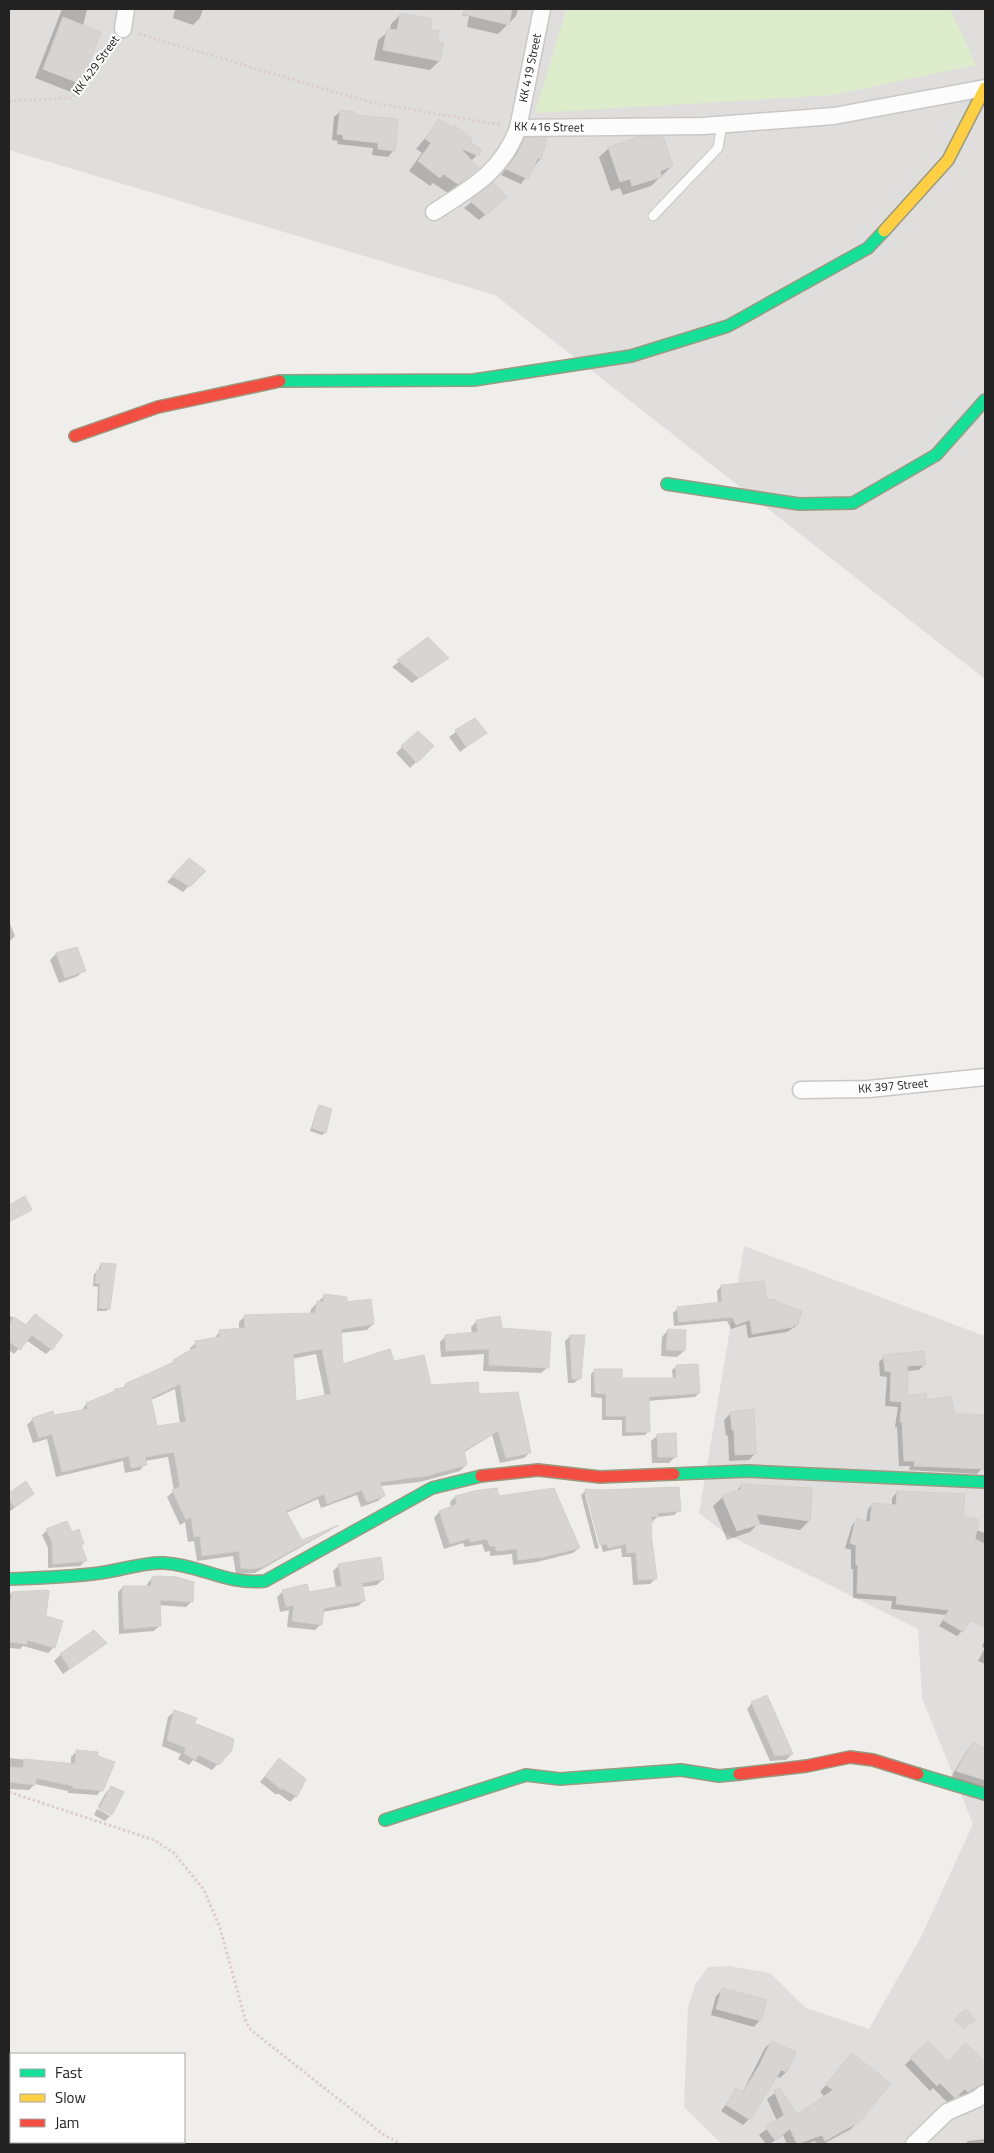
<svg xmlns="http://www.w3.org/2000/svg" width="994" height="2153" font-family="'Titillium Web',sans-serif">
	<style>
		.residential { fill: #dfdedc }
		.grass { fill: #ddeccb }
		.shadow { fill: #0003; fill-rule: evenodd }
		.building { fill: #d7d4d2; stroke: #d3d0cc; fill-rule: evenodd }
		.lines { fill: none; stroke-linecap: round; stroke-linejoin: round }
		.lane-casing { stroke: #c9c8c7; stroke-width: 11 }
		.street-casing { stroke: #c9c8c7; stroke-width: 19 }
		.fast-casing { stroke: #999a82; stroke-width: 14 }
		.slow-casing { stroke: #999a82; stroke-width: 14 }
		.jam-casing { stroke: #999a82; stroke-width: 14 }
		.path { stroke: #dccecd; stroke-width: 3; stroke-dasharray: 2.5 2.5; stroke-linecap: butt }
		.lane { stroke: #fdfcfc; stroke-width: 9 }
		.street { stroke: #fdfcfc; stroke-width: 16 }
		.fast { stroke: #16e098; stroke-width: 11 }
		.slow { stroke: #ffcf43; stroke-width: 11 }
		.jam { stroke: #f24e42; stroke-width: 11 }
		.labels { text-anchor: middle; stroke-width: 4; stroke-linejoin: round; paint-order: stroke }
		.street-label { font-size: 12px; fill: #222; stroke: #fff }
	</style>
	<rect width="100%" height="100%" fill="#f0eeeb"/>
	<path class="residential" d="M9,9h976v670l-490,-384 -486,-145z
		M744,1246l241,90v808h-263l-38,-37 4,-101 8,-23 12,-16 21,-1 41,7 36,35 63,21 52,-92 52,-113 -51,-126 -4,-69 -192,-95 -27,-21z"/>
	<path class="grass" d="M565,9h385l26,56 -143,30 -298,18 29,-96z"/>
	<path class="shadow" d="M62,9h25l-4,17 -3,57 -9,9 -36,-14z
		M172,9h31l-3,9 -7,7 -20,-7 2,-8z
		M464,9h54l-2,7 -18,18 -31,-7 2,-11 -7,-1z
		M401,14l28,17 7,12 3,18 -9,9 -56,-10 4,-20 12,-10 1,-6z
		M341,111l12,5 41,34 -6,7 -16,-2 1,-7 -36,-4 1,-3 -6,-1 2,-23z
		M439,121l31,22 7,12 -6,6 7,7 -30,25 -15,-10 -3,3 -21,-15 13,-18 -6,-4z
		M525,139l15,20 -19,25 -20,-9 10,-13 8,-16z
		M609,148l63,18 -21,20 -28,9 -3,-7 -9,3 -12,-34z
		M493,184l6,19 -20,17 -15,-12z
		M428,639l19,19 -35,25 -20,-16z
		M474,719l11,14 -25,19 -11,-15z
		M432,746l-22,22 -14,-15 6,-6z
		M189,860l15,11 -21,21 -16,-10z
		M9,921l6,15 -6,6z
		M76,948l8,22 -6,6 -19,7 -9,-23 6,-6z
		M319,1106l6,27 -3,2 -12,-4 7,-22z
		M102,1264l7,45 -3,2h-9l1,-24 -5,-1 1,-12 5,-3v-4z
		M721,1286l80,25 -5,15 -9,6 -39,6 -2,-14 -15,5 -4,-8 -53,5 -1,-13 5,-5 40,-4 -1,-13z
		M325,1295l20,9 28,20 -6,6 -27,3 2,33 51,-3 37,23 47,10 53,56 -6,6 -24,5 -8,-28 -29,18 3,12 -6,6 -40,11 -39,4 3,10 -6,5 -17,6 -4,-12 -36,13 -3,-9 -32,14 16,29 31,-14 -2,2 -76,43 -19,1 -3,-18 -36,5 -3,-20 -6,1 -3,-20 -5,3 -13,-28 7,-6 -6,-34 -23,4v3l-5,6 -15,3 -2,-12 -67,16 -9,-38 -14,4 -6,-18 6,-6 48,-7 5,-8 25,-9 5,-5 6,-1 4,-4 44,-20 20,-13v-4l6,-5 18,-4 6,-8 19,-2v-7l6,-6 65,-1 1,-6zM316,1354l9,42 -30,7 -3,-44zM175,1389l5,35 -24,3 -5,-27z
		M9,1315l17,11 25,23 -5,5 -20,-14 -12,14 -5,-4z
		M477,1321l24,9 46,38 -6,5 -58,-2 1,-17 -43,3 -1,-15 6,-6 26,-2 -1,-7z
		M668,1330l16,21 -7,6 -16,-1 1,-19z
		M570,1336l10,42 -6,5h-6l-3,-42z
		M884,1357l40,8 -5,5 -12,1 -2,27 21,4 28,13 31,1v43h-1l-2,9 -5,6 -68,-4 1,-4h-11l-2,-39h-2l3,-20 -13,-1 2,-29 -7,-1 -1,-14z
		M677,1366l22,27 -4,4 -47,4 1,30 -4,4 -23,1v-16h-20v-22l-11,-1v-23l4,-4 26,9h52l-1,-9z
		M752,1411l3,43 -6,6 -20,1 -1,-26 -2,1 -2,-16 6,-6z
		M658,1435l18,21 -7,7h-17l-1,-22z
		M26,1483l7,11 -24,18v-18z
		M741,1486l68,35 -9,9 -42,-6 -8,8 -23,8 -14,-34 10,-9 11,-4z
		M586,1490l94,20 -6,5 -17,2 -7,7 5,55 -5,5 -17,1 -2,-28h-9l-1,-9 -18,4 -15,-58h-3l14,54 -4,1 -14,-54z
		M897,1492l65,25 14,13 9,3v60l-23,38 -5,5 -18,-10 7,-11 -55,-6 1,-8 -39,-3v-29h-2v-19l-6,-2 7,-23 5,-5 9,2 2,-13 5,-5 19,2v-8z
		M455,1497l43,1 81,50 -6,5 -36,9 -24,3 -1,-11 -22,2v-5l-5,1 -3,-8 -17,3 -2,-4 -19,6 -10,-31 5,-6 12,-4 -1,-6z
		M47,1530l24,3 9,13 5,15 -5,5 -32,2v-20l-6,-13z
		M339,1565l44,14 -6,6 -15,2 2,14 -6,5 -36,6 -1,12 -6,6 -28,-3 2,-17 -9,2 -3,-15 6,-6 25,2 28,-4 -3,-18z
		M152,1578l40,23 -6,6 -27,-2 1,20 -6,6 -35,3 -1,-42 5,-5h24v-3z
		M47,1592l-3,25 10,30 -6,6 -25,-7 -3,3 -11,-1v-53l2,-2z
		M985,1638v26l-7,-3 7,-13 -3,-1z
		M105,1643l-42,31 -9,-13 6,-6z
		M752,1703l40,51 -6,6 -16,1 -23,-52z
		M174,1712l57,38 -19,20 -19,-10 -4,5 -11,-6 3,-5 -19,-8 6,-29z
		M974,1743l11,7v39l-34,-12 17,-28z
		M77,1751l25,39 -5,5 -29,-2v-2l-33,-7 -6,6 -20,-1v-31l62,7v-8z
		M274,1765l30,14 -8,17 -6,6 -11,-8h-4l-15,-12z
		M111,1787l11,6 -11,22v-2l-13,-6 7,-13z
		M97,1809l13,7 -5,5 -11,-6z
		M722,1990l38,30 -6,7 -43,-12 5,-19z
		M771,2042l23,11 -8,19 -6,6 -4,-2 -27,43 -6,6 -22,-14 16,-21 5,3 23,-45z
		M928,2042l21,21 16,-18 20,18v17l-9,9 -15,8 -3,-2 -10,8 -15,-15 -3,3 -25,-26z
		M845,2062l13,59 -7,8 -28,15h-7l-1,-3 -8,3h-20l-4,-9 -13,9h-4l-7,-9 18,-14 -10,-22 12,-9 18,26 28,-19 -5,-5z
		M985,2139v5h-20l3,-3z"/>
	<path class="building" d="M464,9h48l-3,16 -46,-11z
		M400,13l32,6 -2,11 9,1 -2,11 7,1 -4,18 -57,-11 4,-21 10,1z
		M63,17l38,15 -20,52 -38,-15z
		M340,110l15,2v3l43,4 -3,32 -17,-2v-6l-35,-4v-4l-6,-1z
		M439,119l13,9 2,-3 18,14 -1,4 11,7 -4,6 -18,-8 19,20 -21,16 -15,-10 -3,4 -22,-17 13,-18 -6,-4z
		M663,136l10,30 -13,5 2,6 -30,9 -2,-7 -10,3 -12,-35 30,-10z
		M525,138h22l-6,22 -3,-2 -10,21 -22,-10 11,-15z
		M493,182l14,15 -21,18 -16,-14z
		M428,637l21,21 -30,20 -22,-18z
		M475,718l12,15 -21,14 -11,-17z
		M418,731l16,15 -17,17 -16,-17z
		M189,858l17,13 -16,16 -18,-11z
		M77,947l9,24 -21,7 -9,-25z
		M319,1105l13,4 -6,24 -14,-5z
		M25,1196l7,14 -23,12v-17z
		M101,1263l15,1 -6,45 -11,-1 1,-24 -5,-1 2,-13h4z
		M764,1281l3,19 9,-1v3l26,9 -5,15 -4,-1v2l-41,7 -2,-14 -14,5 -4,-8 -53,5 -2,-15 45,-5 -1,-17z
		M324,1294l23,3v5l24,-3 3,25 -33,5 2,35 47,-15 4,12 30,-6 7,30 47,-3 1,12 39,-2 13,61 -25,5 -8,-27 -34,20 3,14 -41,11 -46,6 5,14 -18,6 -5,-12 -35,14 -3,-10 -38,17 16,29 37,-15 -77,42 -11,2 -10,-1 -2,-17 -37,5 -2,-20 -6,1 -3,-20 -5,3 -14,-30 8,-3 -6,-35 -29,5 2,8 -16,3 -2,-12 -67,16 -10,-38 -13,4 -7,-20 21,-7 1,4 34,-6 -2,-6 29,-12v-2l11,-2 -1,-3 49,-22 -1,-2 23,-13 -1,-6 25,-4 -1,-7 26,-2 -1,-13 71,-2 2,-12 6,1zM322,1349l9,45 -35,7 -3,-47zM180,1384l6,38 -29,4 -6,-28z
		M35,1314l28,21 -11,15 -20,-15 -12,15 -11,-9v-15l5,-9 12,8z
		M500,1316l2,12 49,4 -2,36 -60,-3v-16l-43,2 -1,-16 33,-3 -2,-12z
		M668,1329l18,1 -1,21 -19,-1z
		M570,1335h15l-4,44h-9z
		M924,1351l2,14 -18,1 -1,30 19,-3 1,7 24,-4 4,18 30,1 -1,54 -70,-3 1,-5h-11l-2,-39h-2l2,-20 -12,-1 1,-29 -6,-1 -2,-16z
		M698,1364l2,29 -51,4 1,35h-24v-16h-20v-22l-11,-1 -1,-24h28v9h54v-13z
		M754,1409l2,45 -21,1 -1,-25h-2l-2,-18z
		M676,1433l1,24h-19l-1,-23z
		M26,1481l8,13 -20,13 -5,-9v-5z
		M741,1484l71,4 -2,33 -54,-7 4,10 -23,7 -15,-35 19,-7z
		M679,1487l2,24 -24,2 2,4 -8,-1 2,7h-2l1,11h-1l6,45 -19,1 -2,-28 -9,1 -1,-9 -18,4 -1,-4 -7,1 -15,-56 16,1z
		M497,1488l2,8 55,-8 26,60 -37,9 -25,3 -1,-11 -21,2 -1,-5h-5l-3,-7 -16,3 -2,-4 -19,6 -11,-33 18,-7 -2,-8 19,-5z
		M897,1491l68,3 -2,22 16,4 -4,19 10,5v83l-15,-7 -7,12 -20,-12 6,-10 -53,-6 1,-8 -40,-3 1,-28h-2v-20l-6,-2 6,-25 14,4 2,-19 24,2z
		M67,1521l5,11 7,-3 5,15 -3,1 6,16 -34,3 -1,-22 -6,-13z
		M381,1557l3,22 -22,4 3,18 -41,7 -2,17 -30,-4 2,-16 -8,2 -4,-17 25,-6 2,8 33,-6 -4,-22z
		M157,1576l19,1 18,5 -1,20 -33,-2 1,26 -37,3 -2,-30 6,-1h-6l1,-12h28l1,-9z
		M46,1590l3,1 -3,25 17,5 -8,27 -28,-8v4l-18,-2v-26l3,-24z
		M94,1630l13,13 -37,26 -10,-15z
		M767,1695l26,59 -18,2 -24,-54z
		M174,1710l23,8 -3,5 40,16 -2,11 -13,15 -20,-10 -4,5 -11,-7 2,-5 -19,-8z
		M973,1742l12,7v31l-29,-9z
		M76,1750l22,2v4l17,6 -12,29 -30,-3v-2l-37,-8v7l-27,-3v-15l14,1 1,-9 51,5z
		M279,1758l27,21 -9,18 -13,-8h-4l-15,-13z
		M111,1786l13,6 -12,23 -13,-6z
		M722,1988l45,12 -6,21 -45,-12z
		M966,2009l9,11 -12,9 -9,-10z
		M771,2041l25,11 -9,20 -6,-2 -31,50 -24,-15 10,-17 7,4 16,-26z
		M928,2041l21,21 16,-19 20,18v21l-17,10 -3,-3 -10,9 -15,-15 -3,3 -27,-28z
		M852,2053l39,31 -32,38 -34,19 -3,-6 -25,9 -7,-15 -15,11 -10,-13 19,-12 -10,-24 5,-3 19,26 35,-24 -7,-5z"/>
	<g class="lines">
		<g class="lane-casing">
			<path id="lane" d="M653,216l65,-68 4,-24"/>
		</g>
		<g class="street-casing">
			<path id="street" d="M123,29l3,-20
				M518,128l185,-2 131,-10 151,-28
				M434,212c37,-24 68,-40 84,-84l24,-119
				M801,1090l68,-1 116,-12
				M914,2144l33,-32 30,-13 8,-6"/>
		</g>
		<g class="fast-casing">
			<path id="fast" d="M280,381l194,-1 157,-24 97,-30 140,-78 16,-17
				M667,484l132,20 54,-1 83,-48 49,-55
				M674,1474l74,-3 237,11
				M9,1579c30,-1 61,-2 91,-6 22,-3 43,-11 64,-10 37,2 62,22 101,18l167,-93 49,-12
				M918,1774l67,20
				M385,1820l141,-45 34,4 121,-9 38,6 20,-2"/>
		</g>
		<g class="slow-casing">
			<path id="slow" d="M884,231l64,-71 37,-72"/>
		</g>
		<g class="jam-casing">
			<path id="jam" d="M75,436l83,-29 122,-26
				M481,1476l57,-6 62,7 74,-3
				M739,1774l68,-8 43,-9 23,3 45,14"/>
		</g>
		<path class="path" d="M139,34l230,68 132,23
			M9,101l63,-3 42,-57
			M9,1792l145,48 20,13 30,37 16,38 26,94 5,8 133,105 17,9"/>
		<use href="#lane" class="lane"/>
		<use href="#street" class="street"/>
		<use href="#fast" class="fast"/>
		<use href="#slow" class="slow"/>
		<use href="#jam" class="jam"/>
	</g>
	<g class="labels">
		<g class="street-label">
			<text transform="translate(96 65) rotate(-54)" y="4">KK 429 Street</text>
			<text transform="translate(530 68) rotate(-78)" y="4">KK 419 Street</text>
			<text transform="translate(549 127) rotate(1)" y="4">KK 416 Street</text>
			<text transform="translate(893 1086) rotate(-5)" y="4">KK 397 Street</text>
		</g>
	</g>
	<rect width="994" height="2153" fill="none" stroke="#222222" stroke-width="20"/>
	<rect x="10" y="2053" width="175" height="90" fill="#ffffff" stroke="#a7a7a7"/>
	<rect x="20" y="2069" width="25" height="8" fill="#16e098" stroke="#a7a7a7"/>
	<text x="55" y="2078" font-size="15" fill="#222222">Fast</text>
	<rect x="20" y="2094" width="25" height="8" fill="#ffcf43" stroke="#a7a7a7"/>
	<text x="55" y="2103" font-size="15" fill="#222222">Slow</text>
	<rect x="20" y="2119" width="25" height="8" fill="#f24e42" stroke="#a7a7a7"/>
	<text x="55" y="2128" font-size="15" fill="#222222">Jam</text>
</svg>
